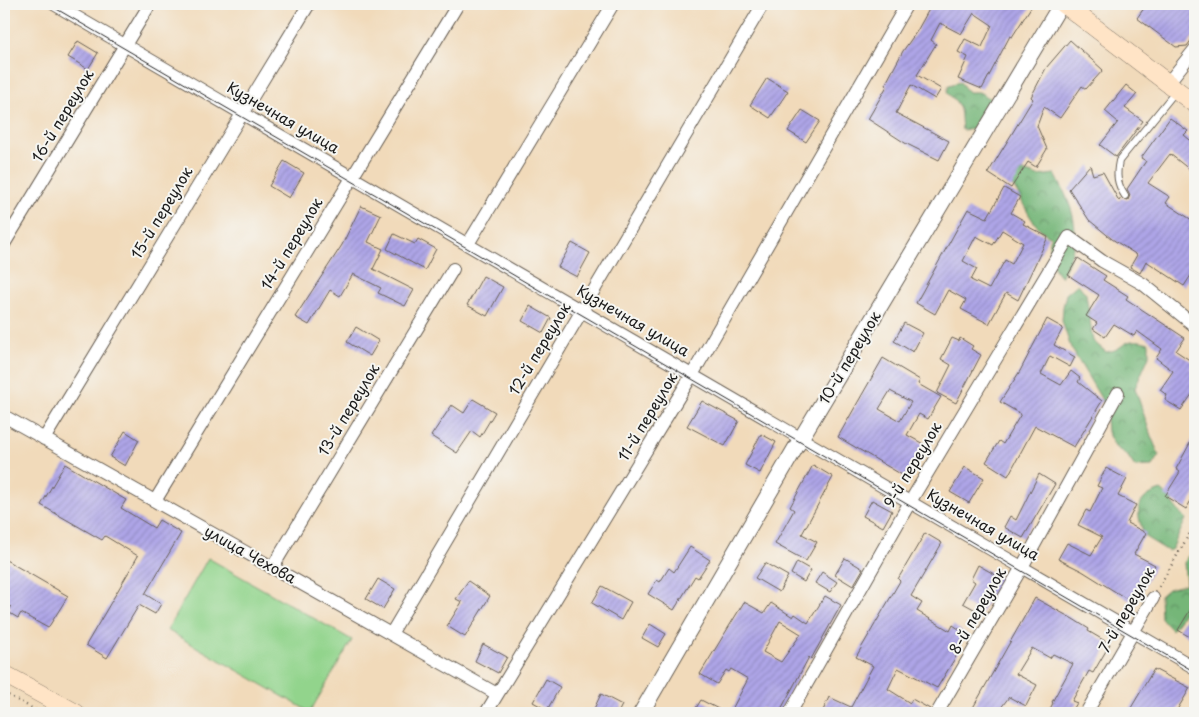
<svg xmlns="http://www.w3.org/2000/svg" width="1199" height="717" font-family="'Playpen Sans',sans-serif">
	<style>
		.forest { fill: url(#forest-crowns); stroke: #48694a }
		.garden { fill: #92d48c; stroke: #577854 }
		.building { fill: url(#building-hatch); fill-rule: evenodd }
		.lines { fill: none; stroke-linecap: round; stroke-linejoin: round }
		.service-casing { stroke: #675e53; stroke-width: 8 }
		.minor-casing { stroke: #675e53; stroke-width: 14 }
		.tertiary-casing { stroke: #675e53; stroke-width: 17 }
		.secondary-casing { stroke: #675e53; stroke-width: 19 }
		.path { stroke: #675e53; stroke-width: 2.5; stroke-dasharray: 1 4; stroke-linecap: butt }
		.service { stroke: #fff; stroke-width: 6 }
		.minor { stroke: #fff; stroke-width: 12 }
		.tertiary { stroke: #fff; stroke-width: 15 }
		.secondary { stroke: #ffe4c6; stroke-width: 18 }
		.tram { stroke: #1c1c1c; stroke-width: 1 }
		.labels { text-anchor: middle; stroke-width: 4; stroke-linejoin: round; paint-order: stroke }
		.street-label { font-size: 15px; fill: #1c1c1c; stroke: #f6f6f2 }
	</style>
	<defs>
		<pattern id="forest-crowns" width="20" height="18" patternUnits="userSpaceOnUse" patternTransform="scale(1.25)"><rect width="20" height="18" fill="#75b678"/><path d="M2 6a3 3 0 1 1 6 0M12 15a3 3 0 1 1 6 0" fill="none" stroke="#5f9362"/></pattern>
		<pattern id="building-hatch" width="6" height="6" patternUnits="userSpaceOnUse" patternTransform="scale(1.25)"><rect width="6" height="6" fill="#aea5e7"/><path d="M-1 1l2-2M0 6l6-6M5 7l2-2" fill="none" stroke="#958dc6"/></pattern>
	</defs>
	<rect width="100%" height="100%" fill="#f6f6f2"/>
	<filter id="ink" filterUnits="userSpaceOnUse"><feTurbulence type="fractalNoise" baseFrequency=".02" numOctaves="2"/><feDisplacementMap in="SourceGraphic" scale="10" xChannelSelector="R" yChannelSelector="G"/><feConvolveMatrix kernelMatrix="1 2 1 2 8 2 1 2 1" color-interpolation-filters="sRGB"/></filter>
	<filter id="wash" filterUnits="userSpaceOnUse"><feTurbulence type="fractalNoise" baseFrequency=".0096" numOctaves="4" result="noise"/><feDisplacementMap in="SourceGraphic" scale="20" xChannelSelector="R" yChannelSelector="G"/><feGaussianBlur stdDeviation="1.12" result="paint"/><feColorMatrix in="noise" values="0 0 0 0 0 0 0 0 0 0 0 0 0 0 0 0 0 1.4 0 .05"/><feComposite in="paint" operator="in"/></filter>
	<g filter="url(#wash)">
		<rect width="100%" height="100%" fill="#f1daba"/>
		<path class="forest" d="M960,82l8,10h11l12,7 -19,30 -10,1c-2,-19 1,-24 -15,-37l2,-8z
			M1020,170l18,6 17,-2c21,39 29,62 6,103 -11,-12 -14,-25 -10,-40 -23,-12 -26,-37 -42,-56z
			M1078,284l8,10 7,47 13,11c21,-2 15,-17 43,-9v13l-14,32 16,48 8,19 -7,11 -17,1 -8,-12 -12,-8 -8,-15 -2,-27 -34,-57 -9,-27 1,-14 3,-13z
			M1161,490c13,9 12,18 25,29l-14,30 -4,2 -23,-14c-9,-24 -12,-38 16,-47z
			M1189,555h6v43l-23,32 -11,-12 -1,-22 8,-7 18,-5 -2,-21z"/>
		<path class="garden" d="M208,558l144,82 -42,72 -143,-82z"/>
		<g id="blocks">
			<path class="building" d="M932,4h101l-21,33 -2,-1 -28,53 -24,-10 10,-22 -10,-5 7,-13 17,8 10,-22 -18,-12 -13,21 -21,-11 -9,17 5,4 -19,31 24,14 -6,10 -24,-14 -15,28 53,28 -10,19 -34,-17 -37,-24 19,-33 -2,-1 18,-34 14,-20z
				M1147,4h48v31l-8,11 -11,1 -39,-29z
				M1070,40l33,30 -17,19 -4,-3 -22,32 -16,-11 -7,19 10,23 -11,18 -8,-5 -17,26 -23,-15 45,-74 -2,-2 15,-29z
				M78,41l20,12 -10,16 -20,-12z
				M767,78l21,13 -18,27 -20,-13z
				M1126,85l11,9 -12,14 18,13 -27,36 -16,-12 18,-23 -13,-11z
				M802,110l18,11 -14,21 -18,-11z
				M1170,118l18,13 -4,4 11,9v30l-25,-20 -22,29 22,14 -4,6 29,19v47l-11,17 -38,-25 -6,12 -10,-6 7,-12 -25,-16 -23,-19 -20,-31 21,-24 3,10 10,-3 16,29 2,-3 7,2 2,-5 -3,-6 19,-28 -5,-3z
				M284,161l20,12 -15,25 -20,-12z
				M1004,188l16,9 -9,16 14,8 -2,3 25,13 -30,63 -12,-7 -17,31 -28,-15 5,-9 -18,-10 -13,24 -19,-11 52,-94 19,9zM1002,230l21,13 -11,21 -7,-4 -16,29 -18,-9 6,-11 -14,-8 13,-25 17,9z
				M361,206l20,9 -13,27 15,7 -10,20 41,21 -9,16 -27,-13 3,-5 -28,-14 -13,22 -10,-6 -21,35 -14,-8 47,-72z
				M394,234l21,10 3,-5 18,10 -11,21 -38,-21z
				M572,243l18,10 -13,24 -19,-10z
				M1078,258l28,18 -3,4 25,16 -2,3 59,39 -9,13 18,12 -4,6 5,4v17l-14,20 -16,-10 2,-5 -7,-5 13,-19 -17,-13 6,-9 -25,-18 -3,5 -20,-12 -9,13 -12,-8 4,-6 -11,-7 13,-21 -31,-20z
				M483,276l20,11 -16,29 -20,-11z
				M530,306l21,12 -8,15 -21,-12z
				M1047,319l16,9 -9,17 21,12 -5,10 -20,-11 -9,18 20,11 10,-14 9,7 -2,4 24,19 -28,46 -39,-21 -27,50 -22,-14 13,-21 4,3 18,-30 -21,-12 20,-31z
				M904,323l19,10 -10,19 -19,-11z
				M356,327l23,14 -9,15 -23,-14z
				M952,338l7,3 1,-3 13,8 -2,3 10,6 -25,48 -19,-10 14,-28 -10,-6z
				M883,358l37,22 -2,4 23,13 -13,22 -9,-5 -12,21 20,11 -18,33 -71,-42zM890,391l21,11 -11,19 -21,-12z
				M473,399l22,13 -15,25 -8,-6 -15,22 -26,-17 21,-31 12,8z
				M702,401l37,20 -14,25 -38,-20z
				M125,431l14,9 -14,26 -15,-9z
				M761,434l15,8 -16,31 -15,-8z
				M1195,434v60l-9,15 -21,-13 15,-24 -4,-3z
				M65,464l61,36 -5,8 33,20 5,-8 22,13 -36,61 16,10 -6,10 -16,-9 -32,53 -21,-13 52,-89 -33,-20 -3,4 -61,-35z
				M813,465l20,12 -31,57 15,8 -11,19 -31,-17 19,-34 -4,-3z
				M965,467l19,11 -15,25 -19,-11z
				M1106,468l21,11 -9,17 18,9 -9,18 19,10 -12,21 21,11 -20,39 -53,-33 -24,-12 9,-16 24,12 11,-18 -24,-12 8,-15 4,2 12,-24 -5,-2z
				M1039,474l16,10 -32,54 -19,-11 6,-11 6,4z
				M872,500l20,11 -9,16 -20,-11z
				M925,533l17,10 -31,53 11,7 -5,8 33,20 3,-6 13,9 -9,15 3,1 -23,38 -39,-20 -10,21 22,14 2,-4 18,10 -1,4h-107l7,-16 22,10 22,-41 -17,-9 44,-76 -2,-2z
				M690,547l20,13 -12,18 -3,-2 -21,34 -26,-16 9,-14 3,2 9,-14 5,4z
				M845,558l18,11 -10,17 -18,-11z
				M4,559l64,37 -20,32 -27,-15 -3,5 -10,-6 3,-5 -7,-4z
				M797,562l14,8 -7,12 -13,-8z
				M765,563l23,13 -9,16 -24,-14z
				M978,565l23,13 -20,35 -18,-10 12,-21 -4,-3z
				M822,572l15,10 -7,10 -15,-9z
				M378,579l17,10 -12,20 -17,-10z
				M468,581l22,15 -25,41 -18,-11 15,-24 -6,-3z
				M602,586l29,16 -10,18 -29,-17z
				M825,596l16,9 -30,54 -2,-2 -30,56h-8l-10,-5 -3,5h-28l18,-34 -17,-10 -2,3 -3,-2 -9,14 -17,-10 44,-72 20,11 7,-10 22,14 2,-3 13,9zM780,621l21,13 -20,28 -18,-10z
				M1035,598l38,21 16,10 -1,2 22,13 -17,29 -4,-2 -17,30 5,2 -6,10h-23l5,-10 -1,-1 21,-38 -20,-10 -3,4 -18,-10 -16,26 21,11 -11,21 -17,-9 -12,16h-27z
				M1195,602v38l-17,-10z
				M650,624l16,10 -8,13 -16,-9z
				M483,644l24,13 -9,16 -23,-12z
				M1154,669l36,19 -7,12 -8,13h-47z
				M546,679l14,8 -13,23 -14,-8z
				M601,694l21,11 -4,8h-26z
				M701,700l25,13h-33z"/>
		</g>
	</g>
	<g filter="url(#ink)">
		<use href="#blocks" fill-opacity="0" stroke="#675e53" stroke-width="1"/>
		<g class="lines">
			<g class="service-casing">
				<path id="service" d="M1125,196c-8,-12 -9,-21 -6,-35l57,-70"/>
			</g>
			<g class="minor-casing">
				<path id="minor" d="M54,4l1141,664
					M1168,83l27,-34
					M4,244l146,-240
					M468,244l145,-240
					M4,416l493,278
					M44,439l265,-435
					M155,501l303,-497
					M272,568l181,-299
					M391,634l372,-630
					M486,713l206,-338 215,-371
					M790,713l120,-211 159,-265 33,24 41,23 52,42
					M937,713l85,-146 96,-174
					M1086,713l67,-115"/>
			</g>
			<g class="tertiary-casing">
				<path id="tertiary" d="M641,713l162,-278 258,-431"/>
			</g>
			<g class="secondary-casing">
				<path id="secondary" d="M1064,4l131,100
					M4,674l72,39"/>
			</g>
			<path class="path" d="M1159,587l36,-63
				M4,693l37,20"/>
			<use href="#service" class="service"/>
			<use href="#minor" class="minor"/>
			<use href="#tertiary" class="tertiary"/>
			<use href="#secondary" class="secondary"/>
			<path class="tram" d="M48,4l1147,668"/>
		</g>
	</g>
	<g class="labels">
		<g class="street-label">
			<text transform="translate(63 116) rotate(-59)" y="5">16-й переулок</text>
			<text transform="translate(283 118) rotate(30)" y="5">Кузнечная улица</text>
			<text transform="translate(162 213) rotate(-59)" y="5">15-й переулок</text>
			<text transform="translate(292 244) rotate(-59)" y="5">14-й переулок</text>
			<text transform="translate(633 321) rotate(30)" y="5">Кузнечная улица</text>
			<text transform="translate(540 349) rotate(-59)" y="5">12-й переулок</text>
			<text transform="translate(850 358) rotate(-59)" y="5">10-й переулок</text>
			<text transform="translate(349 410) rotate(-59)" y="5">13-й переулок</text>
			<text transform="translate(648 417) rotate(-59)" y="5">11-й переулок</text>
			<text transform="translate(913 465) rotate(-59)" y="5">9-й переулок</text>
			<text transform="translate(983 525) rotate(30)" y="5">Кузнечная улица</text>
			<text transform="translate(250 555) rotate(29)" y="5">улица Чехова</text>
			<text transform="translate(1127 610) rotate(-60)" y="5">7-й переулок</text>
			<text transform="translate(978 611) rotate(-60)" y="5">8-й переулок</text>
		</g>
	</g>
	<rect width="1199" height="717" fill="none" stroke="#f6f6f2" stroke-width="20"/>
</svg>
